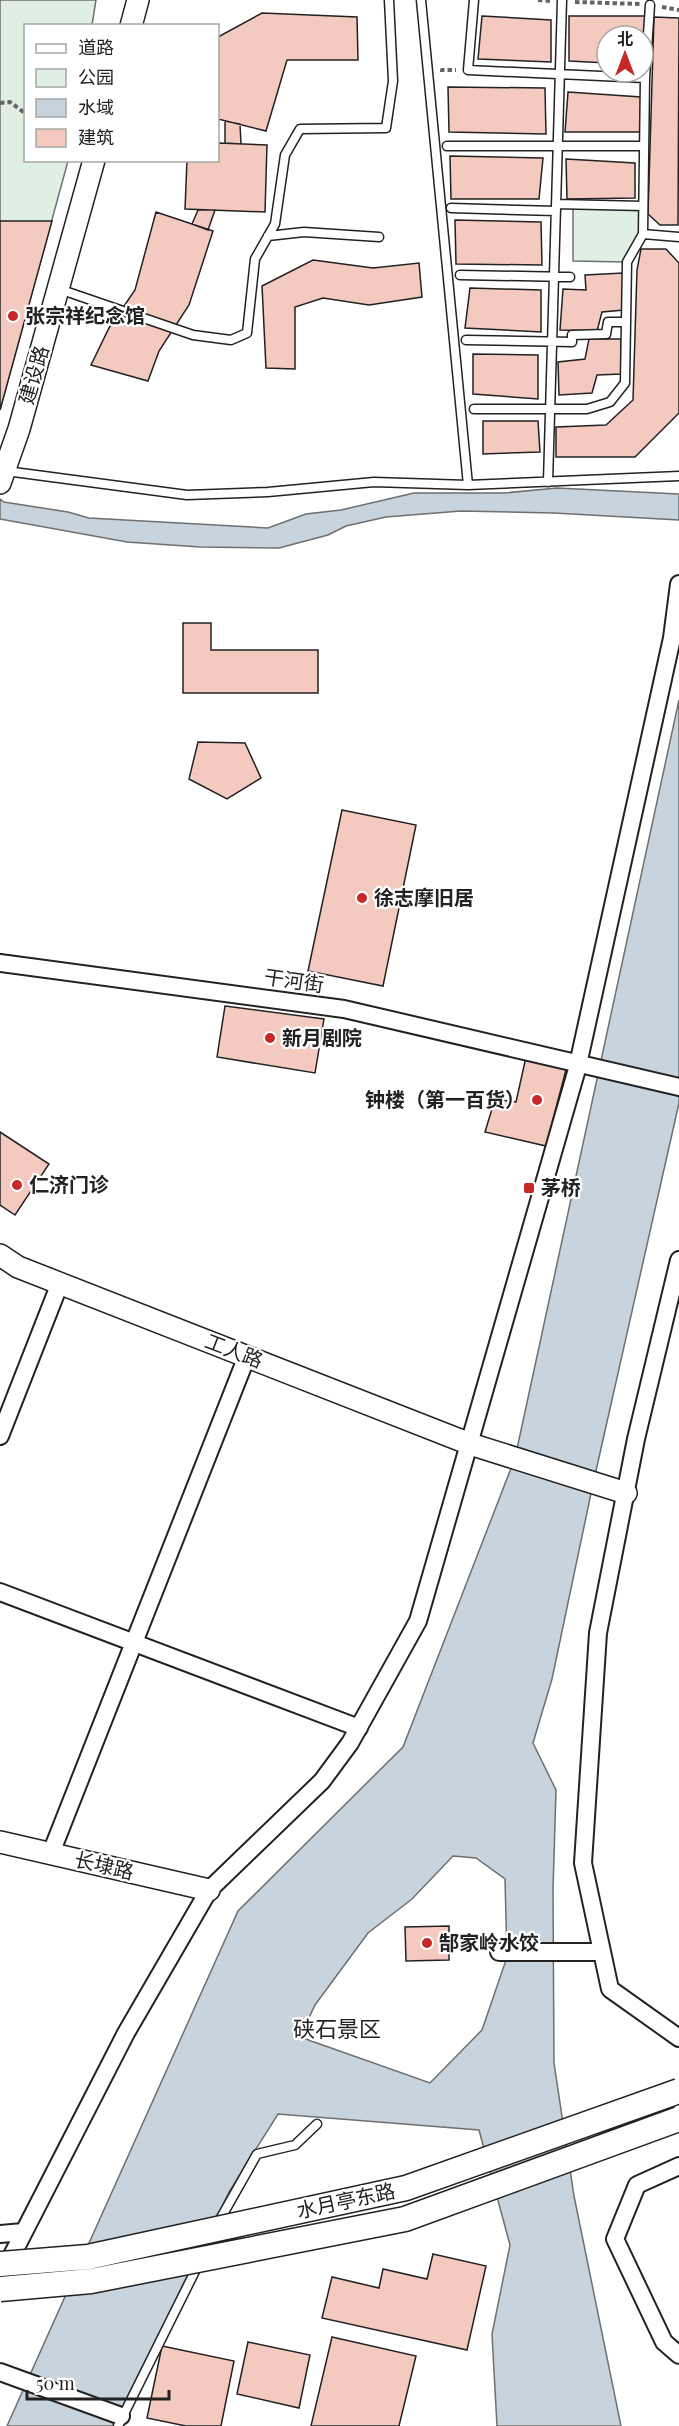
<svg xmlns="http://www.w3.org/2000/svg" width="679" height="2426" font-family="'Playfair Display','Noto Sans SC',serif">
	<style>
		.green { fill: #e0efe3; stroke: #6f6f6f; stroke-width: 1.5 }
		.water { fill: #c7d3dd; stroke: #6f6f6f; stroke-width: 1.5; fill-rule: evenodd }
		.building { fill: #f3c9c0; stroke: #222; stroke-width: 1.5 }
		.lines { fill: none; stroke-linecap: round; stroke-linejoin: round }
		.service-casing { stroke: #222; stroke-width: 11 }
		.minor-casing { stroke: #222; stroke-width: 20 }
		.tertiary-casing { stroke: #222; stroke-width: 24 }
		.path { stroke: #646464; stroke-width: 4; stroke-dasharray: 4.5 3; stroke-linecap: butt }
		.service { stroke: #fff; stroke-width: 8 }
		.minor { stroke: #fff; stroke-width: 16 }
		.tertiary { stroke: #fff; stroke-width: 21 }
		.secondary-bridge-casing { stroke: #222; stroke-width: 27; stroke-linecap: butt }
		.secondary-bridge { stroke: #fff; stroke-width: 24 }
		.poi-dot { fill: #c62828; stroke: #fff; stroke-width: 2 }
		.labels { text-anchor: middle; stroke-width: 4.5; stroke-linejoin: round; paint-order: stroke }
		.poi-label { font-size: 20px; font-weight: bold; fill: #222; stroke: #fff; text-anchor: start }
		.street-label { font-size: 20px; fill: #222; stroke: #fff }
		.quarter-label { font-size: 22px; fill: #222; stroke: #fff }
	</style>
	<rect width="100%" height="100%" fill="#fff"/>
	<path class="green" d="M0,0h96l-4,25 -66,1v134l42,1 -68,249z
		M573,208l68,2 -1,25 -14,27 -53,-1z"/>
	<path class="water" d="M557,488l122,6v26l-125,-7 -93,-2 -75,6 -40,9 -18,9 -49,13 -79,-1 -73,-5 -127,-23v-20l4,3 64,10 21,6 179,10 38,-14 35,-4 73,-17h90z
		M679,700v403l-86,381 -41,195 -19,64 23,47 -3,100 1,173 20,133 47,230h-124l-5,-92 18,-89 -31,-115 -201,-16 -49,78 -112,234h-110l231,-515 165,-164 112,-289zM453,1856l23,2 29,21 2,78 -25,73 -52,53 -130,-46 15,-32 53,-72 44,-34z"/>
	<path class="building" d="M262,13l95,4 1,43h-71l-21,71 -48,-12v-82z
		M482,16l69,4v42l-73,-3z
		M569,16h77l-3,49v-29h-36v27l-38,-2z
		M654,17l25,1 -1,207h-18l-12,-11z
		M448,87l97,1 1,46 -97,-2z
		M568,92l73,5 -1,35h-75z
		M225,121l15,3 1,20 -16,-1z
		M218,143l49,2 -2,67 -80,-3 2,-49h31z
		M450,156l93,2 -4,41h-88z
		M566,159l69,4v35l-68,1z
		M198,210h17l-7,20 -16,-6z
		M156,212l57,19 -24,74 -30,46 -11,30 -57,-16 18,-37 26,-38z
		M455,220l86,2 1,43 -86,-1z
		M0,221h52l-52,189z
		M641,249h25l13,14v150l-44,44h-79v-30l50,-2 27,-25 4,-130z
		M313,260l60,8 46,-5 3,34 -53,8 -46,-7 -28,9v62l-29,-1 -4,-82z
		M623,273l1,37 -22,2 -5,19 -37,-1 3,-41 23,1 -1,-15z
		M470,288l71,2v42l-76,-4z
		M589,339h32v35l-24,1 -5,18 -33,2 -1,-33 27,-3z
		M473,354l65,1v44l-65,-5z
		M483,421h55l2,31 -57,2z
		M183,623h28v27h107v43h-135z
		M198,742l47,1 16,35 -34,21 -38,-20z
		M342,810l74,15 -33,161 -75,-15z
		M225,1006l99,13 -9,54 -98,-16z
		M526,1057l41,9 -21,80 -61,-14 10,-33 21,3z
		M0,1132l49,32 -34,51 -15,-10z
		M449,1926v34l-43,1 -1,-34z
		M433,2254l53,12 -19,84 -145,-32 10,-41 47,11 4,-19 44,10z
		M332,2337l84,19 -17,70h-88z
		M248,2342l62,13 -11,53 -62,-14z
		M162,2346l72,15 -13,65h-35l-39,-8z"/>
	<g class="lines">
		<g class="service-casing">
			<path id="service" d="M421,0l47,485
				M474,0l-6,70 177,8
				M447,146h197
				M556,204l87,2
				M451,208l105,3
				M643,234l36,3
				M268,236l36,-4 75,5
				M460,275l110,2
				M59,289l134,46 38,5 16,-7 8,-74 20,-35 10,-69 15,-26 86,-1 7,-47 -4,-81
				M466,340l106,2v-7l34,-1 2,-12h18
				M474,409h113l23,-7 15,-19 2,-121 16,-28 2,-156 5,-73
				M6,471l181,24 81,-3 106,-10 94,3 211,-9
				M548,482l14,-482
				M218,2223l39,-69 38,-9 22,-21
				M118,2426l95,-191"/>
		</g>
		<g class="minor-casing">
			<path id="minor" d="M0,963l344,46 335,78
				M679,1260l-43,179 -38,194 -15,230 27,126 69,49
				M0,1436l60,-153
				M0,1592l359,136
				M51,1853l196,-497
				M499,1952h103
				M679,2166l-42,19 -22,54 49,103 15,13
				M0,2234l23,-2
				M5,2269l121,-236 83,-143 113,-109 28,-38 68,-122 159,-552 95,-431 7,-54
				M0,2372l121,44"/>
		</g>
		<g class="tertiary-casing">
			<path id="tertiary" d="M131,26l7,-26
				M0,483l19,-54 75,-269
				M0,1255l18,12 452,177 156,49
				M0,1842l209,48"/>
		</g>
		<path class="path" d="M538,0l12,1
			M575,2l65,2
			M662,7l17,3
			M442,72v-2h14
			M0,103l10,-1 16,12"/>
		<use href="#service" class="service"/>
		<use href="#minor" class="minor"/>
		<use href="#tertiary" class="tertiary"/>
		<g class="secondary-bridge-casing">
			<path id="secondary-bridge" d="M0,2264l88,-7 318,-69 273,-97
				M0,2289l91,-8 314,-62 274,-100"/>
		</g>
		<use href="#secondary-bridge" class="secondary-bridge"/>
	</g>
	<g class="poi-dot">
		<circle cx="13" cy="316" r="6"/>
		<circle cx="362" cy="898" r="6"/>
		<circle cx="270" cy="1038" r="6"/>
		<circle cx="537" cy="1100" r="6"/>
		<circle cx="17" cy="1185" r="6"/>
		<rect x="523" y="1182" width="12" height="12" rx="3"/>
		<circle cx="427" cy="1943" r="6"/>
	</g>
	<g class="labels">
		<g class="poi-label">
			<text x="25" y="323">张宗祥纪念馆</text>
			<text x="374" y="905">徐志摩旧居</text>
			<text x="282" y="1045">新月剧院</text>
			<text x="525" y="1107" text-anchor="end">钟楼（第一百货）</text>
			<text x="29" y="1192">仁济门诊</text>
			<text x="541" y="1195">茅桥</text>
			<text x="439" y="1950">郜家岭水饺</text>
		</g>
		<g class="street-label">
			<text transform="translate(34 375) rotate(-74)" y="7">建设路</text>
			<text transform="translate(294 981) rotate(8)" y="7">干河街</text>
			<text transform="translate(234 1351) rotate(21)" y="7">工人路</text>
			<text transform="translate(104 1866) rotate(13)" y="7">长埭路</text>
			<text transform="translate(346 2201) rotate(-12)" y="7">水月亭东路</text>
		</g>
		<g class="quarter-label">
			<text x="337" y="2037">硖石景区</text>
		</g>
	</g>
	<rect x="24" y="24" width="195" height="138" fill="#ffffff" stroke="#a7a7a7" stroke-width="1.5"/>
	<rect x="36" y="44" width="30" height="9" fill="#ffffff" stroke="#a7a7a7" stroke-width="1.5"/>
	<text x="78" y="54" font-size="18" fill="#222222">道路</text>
	<rect x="36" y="69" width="30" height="18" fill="#e0efe3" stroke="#a7a7a7" stroke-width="1.5"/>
	<text x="78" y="84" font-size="18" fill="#222222">公园</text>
	<rect x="36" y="99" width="30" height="18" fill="#c7d3dd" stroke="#a7a7a7" stroke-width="1.5"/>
	<text x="78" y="114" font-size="18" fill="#222222">水域</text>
	<rect x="36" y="129" width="30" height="18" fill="#f3c9c0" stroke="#a7a7a7" stroke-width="1.5"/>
	<text x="78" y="144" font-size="18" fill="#222222">建筑</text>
	<g transform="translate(625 54)"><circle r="28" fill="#ffffff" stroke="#a7a7a7" stroke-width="1.5"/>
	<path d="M0-4.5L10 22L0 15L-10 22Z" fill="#c62828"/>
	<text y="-9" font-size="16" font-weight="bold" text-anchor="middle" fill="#222222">北</text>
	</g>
	<path d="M27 2390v9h142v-9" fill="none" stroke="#222222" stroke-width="3"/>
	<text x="36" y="2390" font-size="18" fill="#222222" stroke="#ffffff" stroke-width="4.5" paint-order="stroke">50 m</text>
</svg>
